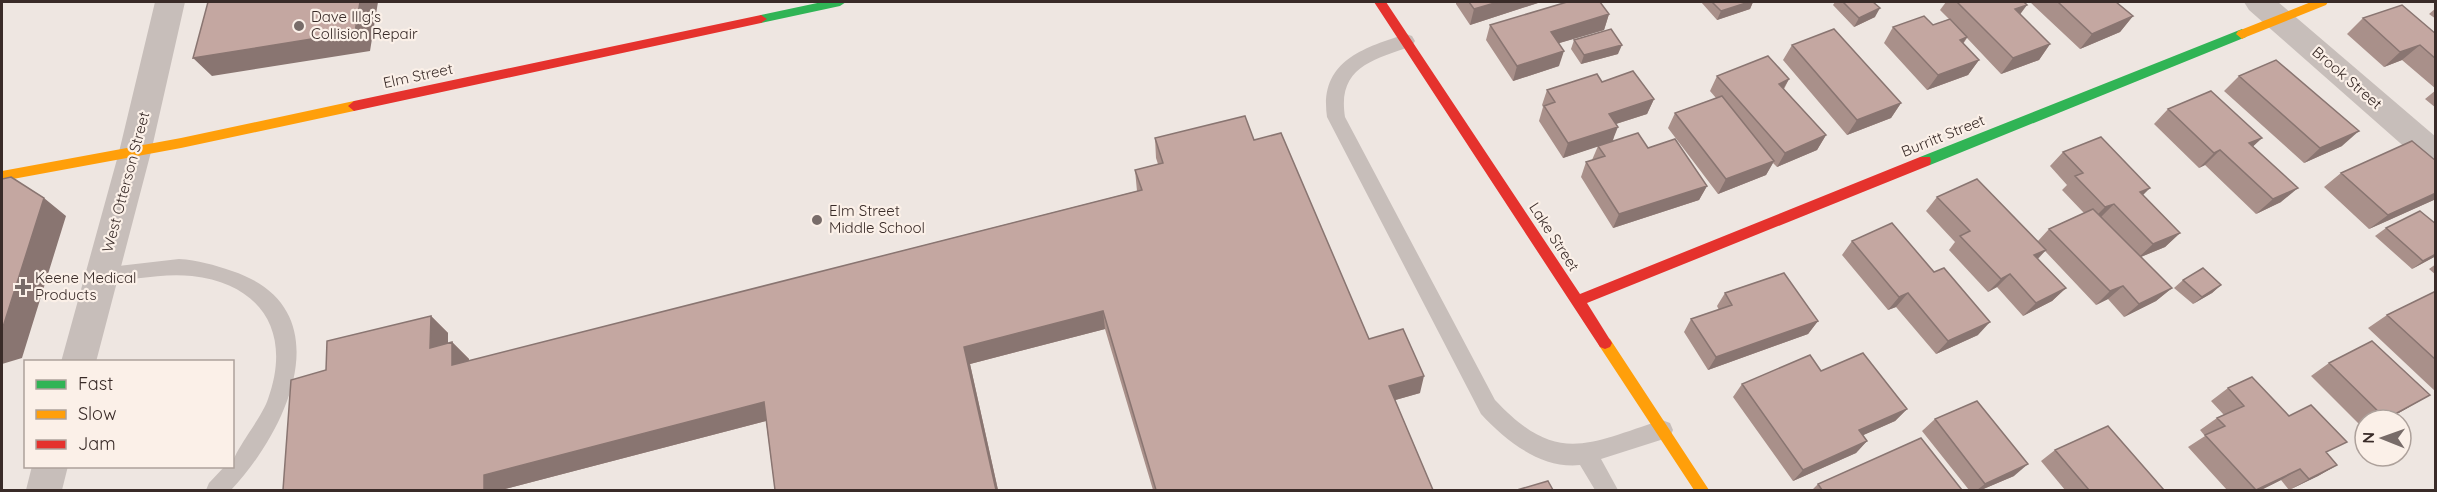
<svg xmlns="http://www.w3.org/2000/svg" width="2437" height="492" font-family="Quicksand,sans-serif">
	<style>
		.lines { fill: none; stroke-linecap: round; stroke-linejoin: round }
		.lane { fill: #c7beba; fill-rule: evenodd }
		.street { fill: #c7beba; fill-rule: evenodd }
		.fast { fill: #30b455; fill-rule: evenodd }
		.slow { fill: #ff9f0a; fill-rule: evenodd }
		.jam { fill: #e5322d; fill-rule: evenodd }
		.wall { fill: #a9908a }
		.shaded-wall { fill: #897571 }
		.building { fill: #c4a7a1; stroke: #897571; stroke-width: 1.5 }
		.poi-dot { fill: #786c69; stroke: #fbf0e8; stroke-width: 2 }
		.labels { text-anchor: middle; stroke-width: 4.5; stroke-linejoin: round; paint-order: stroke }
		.poi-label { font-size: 15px; fill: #392b28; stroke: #fbf0e8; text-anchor: start }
		.street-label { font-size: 15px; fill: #392b28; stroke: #fbf0e8 }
	</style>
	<rect width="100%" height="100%" fill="#eee6e1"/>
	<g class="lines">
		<path class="lane" d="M1406,34l6,2 3,5 -3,5c-39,14 -75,21 -67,71l150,283c62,66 92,44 167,20l8,3 3,7 -3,7 -69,22 17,31h-23l-15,-25c-39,4 -74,-24 -99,-51l-154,-297c-8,-55 35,-69 79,-83z
			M179,259c19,1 35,6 53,12 112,37 56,159 -1,219h-25l3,-7 16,-17h7c0,-13 30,-48 36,-67 24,-66 -6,-115 -76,-123 -31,-3 -61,4 -91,8l-7,-2 -3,-6 3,-6 7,-2z"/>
		<path class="street" d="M155,2h30l-34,150 -55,210h-35l58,-210z
			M2244,2h34l158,135v31l-11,-3 -176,-155z
			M32,466h36l-6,24h-36z"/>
		<path class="fast" d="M822,2h24l-6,4 -79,17 -6,-4 6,-4z
			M2242,29l6,5 -2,3 -316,128h-10l-1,-4 1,-4z"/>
		<path class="slow" d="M2311,2h17l-2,3 -80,32 -4,2 -6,-5 2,-3z
			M354,101l6,5 -6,5 -173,37 -179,33v-10l179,-33z
			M1605,337l5,2 99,151h-15l-94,-143 -2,-4 2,-4z"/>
		<path class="jam" d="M1374,2h12l194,292 340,-137h10l1,4 -1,4 -343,138 25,40 -2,4 -5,2 -5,-2z
			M761,15l6,4 -6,4 -407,88 -6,-5 6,-5z"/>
	</g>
	<path class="wall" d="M1456,2h85l-71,23 -14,-21z
		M1701,2h52l-3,7 -33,11z
		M1835,2h38l2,15 -21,10 -21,-22z
		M1946,2h78l-4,13 30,29 -11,16 -38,14 -34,-36 -4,6 16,16 -11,15 -41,15 -43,-47 9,-16 40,-2 16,-6 -9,-9z
		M2030,2h86l17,14 -13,16 -40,17z
		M2436,8v11l-7,-5z
		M1609,14l-5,16 -45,13v23l-46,15 -27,-41 4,-15z
		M2363,18l73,16v55l-34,-29 -18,7 -37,-33z
		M1574,40l44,14 -37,10 -10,-15z
		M1792,45l109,58 -10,15 -44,17 -64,-75z
		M1717,76l72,3 -5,10 42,46 -9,15 -40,17 -4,-4 -7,12 -48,19 -50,-66 7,-15 41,-15 -6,-7z
		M2239,76l103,70 -38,17 -80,-72z
		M1602,82l52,17 -7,15 -31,10 -3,17 35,7 59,38 -8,14 -86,28 -32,-51 5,-15 6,-2 6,-14 -35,12 -24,-37 4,-14 -1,-2 5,-15z
		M2436,90v18l-11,-9z
		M2168,109l94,29 -9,8 28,56 -25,12 -51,-49 -6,3 -45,-44z
		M1155,138l99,2 115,199 51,54 -25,7 38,90h-280l-48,-161 -135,35 28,126h-223l-9,-69 -265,69 -175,-120 105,-54 17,17v10l4,-1 17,17v2l668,-170 -2,-21 23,-6 -2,-6z
		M2063,152l80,43 37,38 -15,14 -24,10 31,31 -16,13 -32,16 -16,-18 -12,6 -51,-54 -7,8 28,29 -14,13 -29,15 -26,-29 -9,5 -39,-42 6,-8 -29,-31 11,-14 101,44 11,-12 35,-16 -22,-23 5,-5 -17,-19z
		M2436,161v38l-67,30 -45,-42 17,-14z
		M2436,224v32l-24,13 -37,-33 11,-8z
		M1852,241l126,94 -42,19 -40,-47 -8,3 -46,-55z
		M2436,264v11l-7,-6z
		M2183,280l38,5 -9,8 -19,11 -19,-16z
		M2436,291v101l-68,-64 19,-13z
		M1725,293l93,28 -10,13 -100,36 -24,-38 7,-13 28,-9 -2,-4z
		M2329,363l80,44 -23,13h-21v10l-54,-54z
		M1742,384l165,25 -12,12 -32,14 4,6 -11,12 -63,28 -60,-84z
		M2228,388l61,28 48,49 -19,11 -29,14 -8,-10 -20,10h-34l-39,-43 17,-11 -5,-6 17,-12 7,-3 -13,-14z
		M1935,419l79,57 -33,14h-12l-47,-59z
		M2055,450l109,40h-99l-24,-29z
		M1818,484l144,6h-150z"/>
	<path class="shaded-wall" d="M360,2h18l-8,49 -158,25 -19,-18z
		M1498,2h43l-71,23 4,-16z
		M1749,2h4l-3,7 -33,11 4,-9z
		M2027,5l-11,15 -1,-11z
		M1880,8l-5,9 -21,10 5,-9z
		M1609,14l-5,16 -58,17 5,-15z
		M2133,16l-13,16 -40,17 12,-15z
		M1967,37l-10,15 3,-12z
		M2050,44l-11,16 -38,14 12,-16z
		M1622,45l-4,9 -37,10 3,-9z
		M2420,45l-18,15 -18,7 16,-15z
		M1564,51l-5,15 -46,15 4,-15z
		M1979,60l-11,15 -41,15 11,-15z
		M1789,79l-9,15 -1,-10z
		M1654,99l-7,15 -44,14 6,-14z
		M1901,103l-10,15 -44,17 10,-15z
		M1618,127l-6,15 -49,16 5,-15z
		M2359,131l-17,15 -38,17 16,-15z
		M1826,135l-9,15 -40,17 8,-14z
		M2262,138l-16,15 3,-10z
		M2220,150l-15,15 -6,3 15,-15z
		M1774,161l-8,14 -48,19 8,-15z
		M1707,186l-8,14 -86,28 6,-14z
		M2150,188l-14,14 4,-10z
		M2298,188l-17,14 -25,12 17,-15z
		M2436,193v6l-67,30 19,-14z
		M44,198l22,18 -44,142 -20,6v-34z
		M2114,204l-14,14 -9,3 14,-14z
		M2180,233l-15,14 -27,11 15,-14z
		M2046,250l-13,13 1,-8z
		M2436,254v2l-24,13 11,-8z
		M2010,274l-13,13 -9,5 13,-13z
		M2221,285l-9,8 -19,11 9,-7z
		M2123,286l-15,13 -12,6 14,-14z
		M2066,288l-14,13 -29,15 13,-13z
		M2172,288l-16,13 -32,16 15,-13z
		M1908,293l-12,14 -8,3 11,-13z
		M1103,311l2,18 -135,35 28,126h-2l-32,-143z
		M431,316l17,17v32l-18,-17z
		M1818,321l-10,13 -100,36 8,-13z
		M1990,322l-12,13 -42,19 12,-13z
		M452,342l17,17v23l-17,-17z
		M1424,376l-4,17 -35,10 4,-17z
		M2430,395l-21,12 -23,13h-2z
		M764,402l10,17 -273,71h-17v-15z
		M1907,409l-12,12 -47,21 11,-12z
		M1867,441l-11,12 -63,28 10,-11z
		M2028,464l-14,12 -33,14h-4l8,-6z
		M2337,465l-19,11 -29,14 20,-11z
		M2300,469l-19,11 -20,10h-4z"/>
	<path class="building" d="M208,2h152l-5,30 -162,26z
		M1469,2h29l-24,7z
		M1567,2h33l9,12 -58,18 13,19 -47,15 -27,-41z
		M1712,2h37l-28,9z
		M1843,2h30l7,6 -21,10z
		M1957,2h67l3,3 -12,4 35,35 -37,14z
		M2058,2h58l17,14 -41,18z
		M2402,5l34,29v25l-16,-14 -20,7 -37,-34z
		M1924,16l9,9 17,-6 17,18 -7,3 19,20 -41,15 -45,-48z
		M1611,29l11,16 -38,10 -10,-15z
		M1834,29l67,74 -44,17 -65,-75z
		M1768,56l21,23 -10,5 47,51 -41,18 -68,-77z
		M2276,60l83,71 -39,17 -81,-72z
		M1633,71l21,28 -45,15 9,13 -50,16 -24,-37 11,-4 -8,-12 50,-16 5,8z
		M2211,91l51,47 -13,5 49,45 -25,11 -53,-49 -6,3 -46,-44z
		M1722,96l52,65 -48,18 -51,-66z
		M1245,116l9,24 27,-7 88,206 34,-10 21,47 -35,10 44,104h-277l-53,-179 -139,36 32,143h-221l-11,-88 -280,73v15h-201l8,-110 35,-10 1,-29 104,-25 -1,32 22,-6v23l690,-175 -7,-20 28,-7 -8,-25z
		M1638,133l10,15 27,-9 32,47 -88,28 -33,-52 19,-6 -7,-10z
		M2101,137l49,51 -10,4 40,41 -27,11 -39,-40 -9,3 -30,-31 8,-3 -20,-21z
		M2412,141l24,20v32l-48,22 -47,-42z
		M11,177l33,21 -42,132v-151z
		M1977,179l69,71 -12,5 32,33 -30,15 -26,-29 -9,5 -41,-43 10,-5 -33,-34z
		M2093,209l79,79 -33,16 -16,-18 -13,5 -61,-62z
		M2420,211l16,13v30l-13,7 -37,-33z
		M1892,223l42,49 10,-4 46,54 -42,19 -40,-48 -9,4 -47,-56z
		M2203,268l18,17 -19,12 -19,-17z
		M1784,273l34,48 -102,36 -25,-38 41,-14 -7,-12z
		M2436,291v69l-49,-45z
		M2372,341l58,54 -44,24 -57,-56z
		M1863,353l44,56 -48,21 8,11 -64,29 -61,-86 68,-29 11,16z
		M2252,377l37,39 22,-11 36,37 -21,10 11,13 -28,14 -9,-10 -44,21 -51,-55 20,-9 -8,-8 27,-12 -16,-18z
		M1977,401l51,63 -43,20 -50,-65z
		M2108,426l56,64h-75l-34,-40z
		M1921,438l41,52h-140l-4,-6z
		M1548,481l5,9h-36z"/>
	<g class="poi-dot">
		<circle cx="299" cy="26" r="6"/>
		<circle cx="817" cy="220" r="6"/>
		<path d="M20 278h6v6h6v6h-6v6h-6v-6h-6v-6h6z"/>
	</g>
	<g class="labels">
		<g class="poi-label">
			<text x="311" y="22">Dave Illg's<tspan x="311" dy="17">Collision Repair</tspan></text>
			<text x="829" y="216">Elm Street<tspan x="829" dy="17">Middle School</tspan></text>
			<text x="35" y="283">Keene Medical<tspan x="35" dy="17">Products</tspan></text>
		</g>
		<g class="street-label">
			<text transform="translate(418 76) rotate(-12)" y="5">Elm Street</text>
			<text transform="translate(2347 78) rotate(41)" y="5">Brook Street</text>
			<text transform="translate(1943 136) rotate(-22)" y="5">Burritt Street</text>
			<text transform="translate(126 182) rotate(-75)" y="5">West Otterson Street</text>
			<text transform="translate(1554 237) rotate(57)" y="5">Lake Street</text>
		</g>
	</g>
	<rect width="2437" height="492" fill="none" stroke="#392b28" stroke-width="6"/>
	<rect x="24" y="360" width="210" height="108" fill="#fbf0e8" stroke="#ada19b" stroke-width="1.5"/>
	<rect x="36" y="380" width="30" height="9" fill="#30b455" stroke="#ada19b" stroke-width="1.5"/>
	<text x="78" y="390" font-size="18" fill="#392b28">Fast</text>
	<rect x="36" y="410" width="30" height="9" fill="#ff9f0a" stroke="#ada19b" stroke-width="1.5"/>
	<text x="78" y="420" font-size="18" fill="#392b28">Slow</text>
	<rect x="36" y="440" width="30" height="9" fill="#e5322d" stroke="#ada19b" stroke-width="1.5"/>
	<text x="78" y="450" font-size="18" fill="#392b28">Jam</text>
	<g transform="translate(2383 438) rotate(271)"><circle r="28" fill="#fbf0e8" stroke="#ada19b" stroke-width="1.5"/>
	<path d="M0-4.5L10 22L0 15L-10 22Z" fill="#786c69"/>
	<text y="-9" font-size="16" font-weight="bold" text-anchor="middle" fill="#392b28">N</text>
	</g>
</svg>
